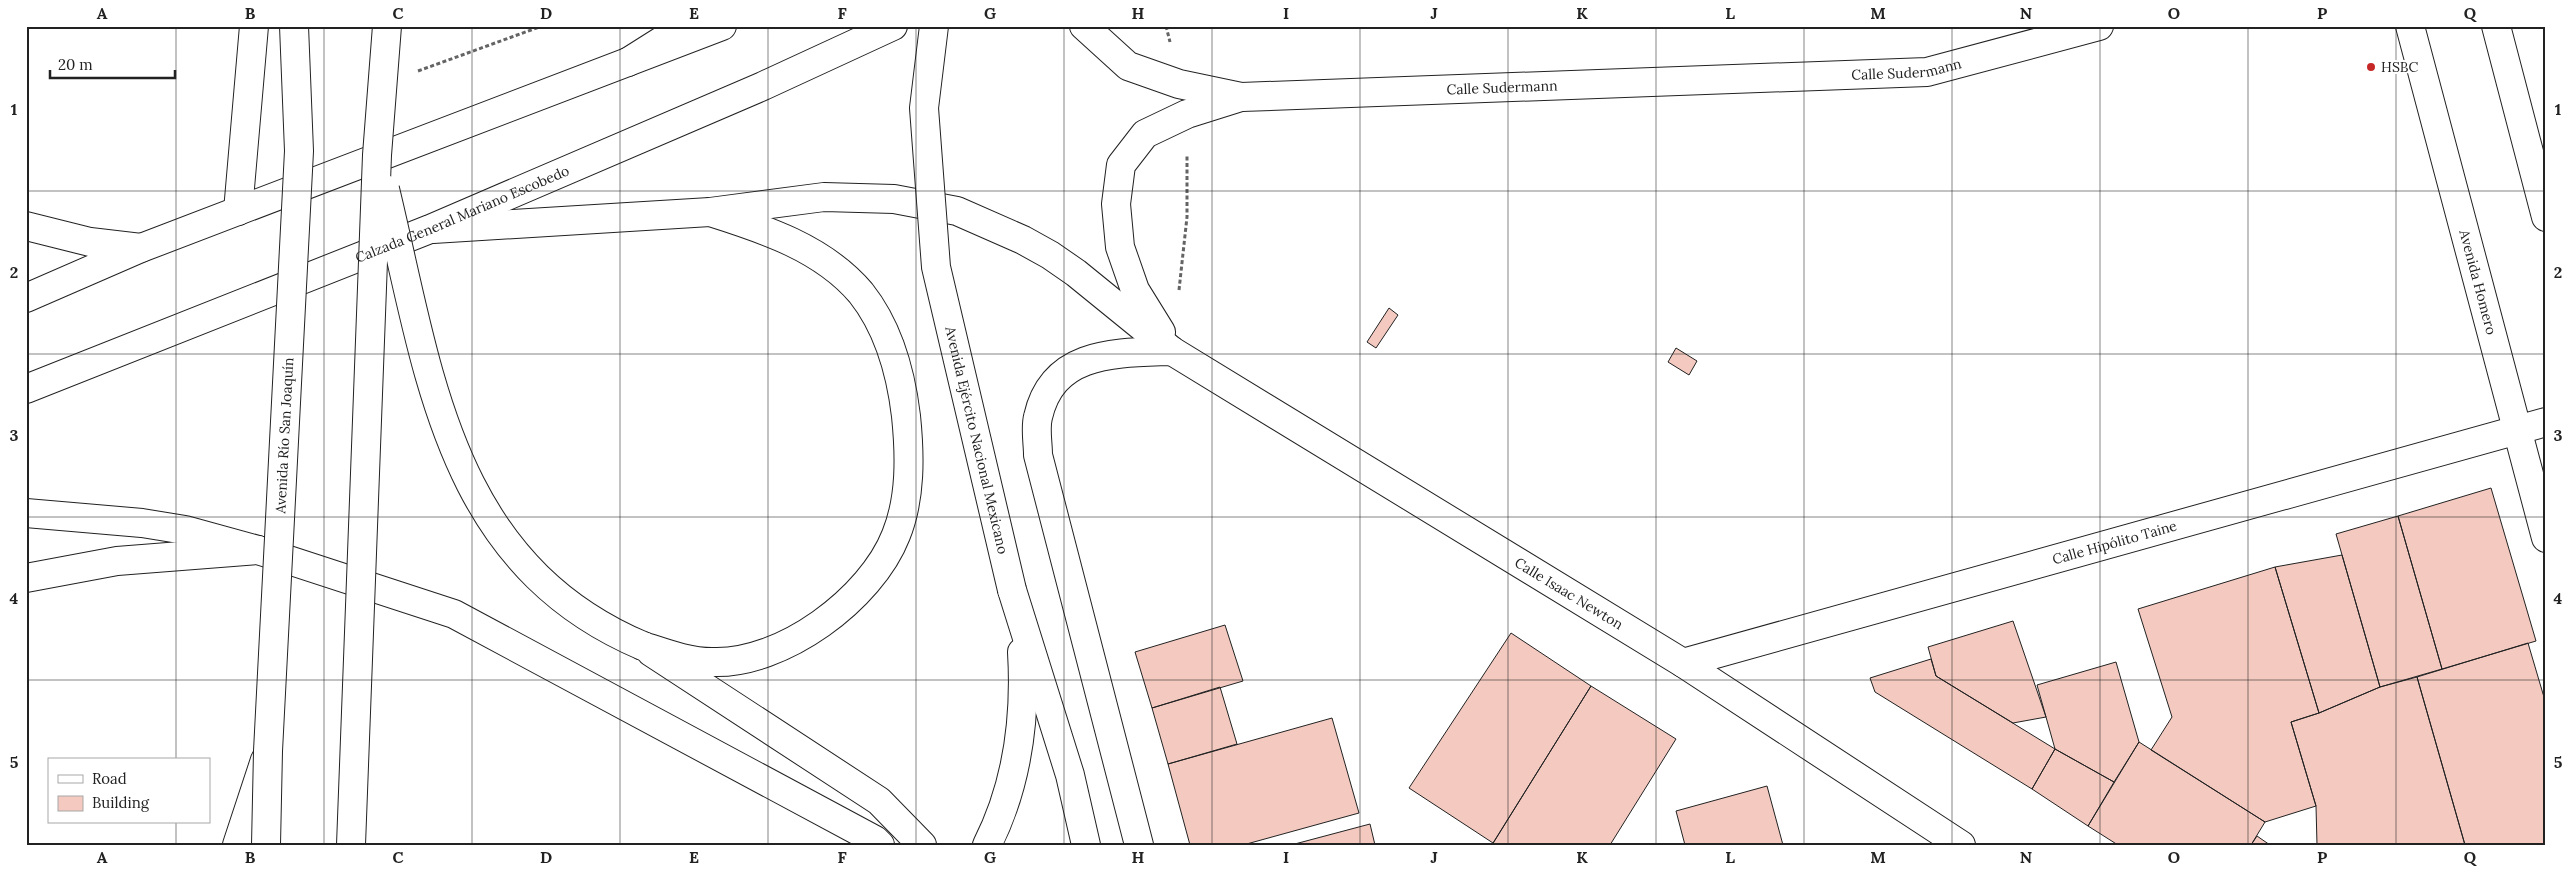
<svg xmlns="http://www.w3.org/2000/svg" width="2572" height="871" font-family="Lora,serif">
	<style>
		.building { fill: #f3c9c0; stroke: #222 }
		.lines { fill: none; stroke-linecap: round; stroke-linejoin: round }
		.minor-casing { stroke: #222; stroke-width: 30 }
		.major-casing { stroke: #222; stroke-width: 30 }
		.highway-casing { stroke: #222; stroke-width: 30 }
		.path { stroke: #646464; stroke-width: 3; stroke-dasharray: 4 2.5; stroke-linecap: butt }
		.minor { stroke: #fff; stroke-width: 28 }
		.major { stroke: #fff; stroke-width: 28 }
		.highway { stroke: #fff; stroke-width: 28 }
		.major-bridge-casing { stroke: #222; stroke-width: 30; stroke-linecap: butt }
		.highway-bridge-casing { stroke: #222; stroke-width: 30; stroke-linecap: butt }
		.major-bridge { stroke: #fff; stroke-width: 28 }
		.highway-bridge { stroke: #fff; stroke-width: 28 }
		.grid { fill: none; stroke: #222; stroke-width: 1; stroke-opacity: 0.55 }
		.poi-dot { fill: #c62828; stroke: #fff; stroke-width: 2 }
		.labels { text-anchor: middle; stroke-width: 4; stroke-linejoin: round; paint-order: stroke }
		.poi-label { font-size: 14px; fill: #222; stroke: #fff; text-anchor: start }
		.street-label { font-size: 14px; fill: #222; stroke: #fff }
		.neatline { fill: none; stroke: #222; stroke-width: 2 }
		.grid-label { font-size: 16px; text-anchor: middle; font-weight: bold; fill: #222 }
	</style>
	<rect width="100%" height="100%" fill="#fff"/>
	<path class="building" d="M1389,308l9,7 -22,33 -9,-6z
		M1676,348l21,13 -8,14 -21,-13z
		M2491,488l45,153 -94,28 -44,-153z
		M2398,516l44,153 -62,18 -44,-153z
		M2342,555l38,132 -61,26 -44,-146z
		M2275,567l44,146 -28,9 25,84 -51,16 -114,-72 21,-33 -34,-108z
		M2013,621l33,96 -33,6 -77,-47 -8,-29z
		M1225,625l18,56 -91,27 -17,-56z
		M1511,633l80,53 -98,157 -84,-55z
		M2528,643l18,61v141h-81l-48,-168z
		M1931,659l5,17 119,73 -23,40 -157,-97 -5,-14z
		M2116,662l23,80 -25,40 -59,-33 -18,-64z
		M2417,677l48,168h-148l-1,-39 -25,-84 28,-9 61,-26z
		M1591,686l85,53 -66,106h-118z
		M1220,687l17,57 -69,20 -16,-56z
		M1332,718l27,95 -116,32h-53l-22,-81z
		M2139,742l126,80 -14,23h-133l-30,-19z
		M2055,749l59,33 -26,44 -56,-37z
		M1767,786l16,59h-98l-9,-34z
		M1370,824l5,21h-84z
		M2257,836l13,9h-19z"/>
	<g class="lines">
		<g class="minor-casing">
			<g id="minor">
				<path id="s1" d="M2410,26l136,512"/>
				<path d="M2496,26l50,191"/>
				<path d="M238,211l16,-185"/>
				<path id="s2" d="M433,229l277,-17 114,-15 70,2 63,12 66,29 27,15 26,18 96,78 511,312 278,182"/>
				<path id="s3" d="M1161,332l-26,-42 -15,-43 -4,-43 5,-39 24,-31 42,-20 54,-17 686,-25 172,-46"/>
				<path id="s4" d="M1683,663l863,-241"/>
				<path d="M1139,845l-101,-390c0,-12 -3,-27 0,-38 15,-67 79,-64 134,-66"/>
			</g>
		</g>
		<g class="major-casing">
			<g id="major">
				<path d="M1084,26l44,40 51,18 62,13"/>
				<path d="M26,298l115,-50 581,-222"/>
				<path id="s5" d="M26,389l404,-160 333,-143 130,-60"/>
				<path d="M26,513l116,10 43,7 73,20 196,64 421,226 5,5"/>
				<path d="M1012,590l58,185 16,70"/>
				<path d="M651,652l228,149 43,44"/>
				<path d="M987,845c31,-61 39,-126 35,-193"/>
			</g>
		</g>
		<g class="highway-casing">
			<path id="highway" d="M628,62l57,-36
				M26,226l64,16 51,6
				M26,578l91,-17 141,-11
				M643,646c22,7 45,16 69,16 70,3 159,-63 184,-127 15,-37 14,-80 10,-119 -5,-42 -18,-89 -45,-123 -38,-45 -97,-64 -151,-81
				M237,845l28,-85"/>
		</g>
		<path class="path" d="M1166,26l4,16
			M418,71l124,-45
			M1179,290l8,-73v-62"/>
		<use href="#minor" class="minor"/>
		<use href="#major" class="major"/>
		<use href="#highway" class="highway"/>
		<g class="major-bridge-casing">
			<g id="major-bridge">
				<path id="s6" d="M934,26l-10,82 12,159 76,323"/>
			</g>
		</g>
		<g class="highway-bridge-casing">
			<g id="highway-bridge">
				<path d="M385,189c44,182 62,374 258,457"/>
				<path id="s7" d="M266,845l2,-94 31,-600 -5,-125"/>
				<path d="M351,845l26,-690 10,-129"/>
			</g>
		</g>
		<use href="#major-bridge" class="major-bridge"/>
		<use href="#highway-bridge" class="highway-bridge"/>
	</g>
	<path class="grid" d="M176,26v734M324,26v819M472,26v819M620,26v819M768,26v819M916,26v819M1064,26v819M1212,26v819M1360,26v819M1508,26v819M1656,26v819M1804,26v819M1952,26v819M2100,26v819M2248,26v819M2396,26v819M26,191h2520M26,354h2520M26,517h2520M26,680h2520M176,822v23"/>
	<circle class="poi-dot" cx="2371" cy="67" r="5"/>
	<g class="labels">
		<g class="poi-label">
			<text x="2381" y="72">HSBC</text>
		</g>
		<g class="street-label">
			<text dy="5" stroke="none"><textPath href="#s3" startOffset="986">Calle Sudermann</textPath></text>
			<text dy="5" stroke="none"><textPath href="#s3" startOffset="581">Calle Sudermann</textPath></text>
			<text dy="5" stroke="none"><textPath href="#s5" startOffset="470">Calzada General Mariano Escobedo</textPath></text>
			<text dy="5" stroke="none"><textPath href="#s1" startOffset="265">Avenida Homero</textPath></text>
			<text dy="5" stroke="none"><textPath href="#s7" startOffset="410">Avenida Río San Joaquín</textPath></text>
			<text dy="5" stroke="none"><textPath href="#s6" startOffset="420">Avenida Ejército Nacional Mexicano</textPath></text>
			<text dy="5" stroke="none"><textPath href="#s4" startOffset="448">Calle Hipólito Taine</textPath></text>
			<text dy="5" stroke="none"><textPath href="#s2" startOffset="1250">Calle Isaac Newton</textPath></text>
		</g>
	</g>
	<rect width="2572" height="871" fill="none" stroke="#ffffff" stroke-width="55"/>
	<rect x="48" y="758" width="162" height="65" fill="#ffffff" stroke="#a7a7a7"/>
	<rect x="58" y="775" width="25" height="8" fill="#ffffff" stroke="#a7a7a7"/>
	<text x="92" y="784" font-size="15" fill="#222222">Road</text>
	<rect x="58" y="796" width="25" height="15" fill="#f3c9c0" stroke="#a7a7a7"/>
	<text x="92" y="808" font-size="15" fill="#222222">Building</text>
	<path d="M50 70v8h125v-8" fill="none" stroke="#222222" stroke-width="2.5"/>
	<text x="58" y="70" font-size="15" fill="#222222" stroke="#ffffff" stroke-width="4" paint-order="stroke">20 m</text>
	<rect x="28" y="28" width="2516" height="816" class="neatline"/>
	<g class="grid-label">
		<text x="102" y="19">A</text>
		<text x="250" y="19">B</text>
		<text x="398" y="19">C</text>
		<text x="546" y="19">D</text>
		<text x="694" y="19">E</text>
		<text x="842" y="19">F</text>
		<text x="990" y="19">G</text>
		<text x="1138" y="19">H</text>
		<text x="1286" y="19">I</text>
		<text x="1434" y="19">J</text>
		<text x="1582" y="19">K</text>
		<text x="1730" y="19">L</text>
		<text x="1878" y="19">M</text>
		<text x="2026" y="19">N</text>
		<text x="2174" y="19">O</text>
		<text x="2322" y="19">P</text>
		<text x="2470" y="19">Q</text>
		<text x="14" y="115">1</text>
		<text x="2558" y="115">1</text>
		<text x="14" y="278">2</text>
		<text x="2558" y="278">2</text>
		<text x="14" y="441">3</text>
		<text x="2558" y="441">3</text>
		<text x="14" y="604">4</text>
		<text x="2558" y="604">4</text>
		<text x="14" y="768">5</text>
		<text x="2558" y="768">5</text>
		<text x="102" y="863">A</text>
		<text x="250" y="863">B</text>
		<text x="398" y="863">C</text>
		<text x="546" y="863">D</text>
		<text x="694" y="863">E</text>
		<text x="842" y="863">F</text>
		<text x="990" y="863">G</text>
		<text x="1138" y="863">H</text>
		<text x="1286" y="863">I</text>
		<text x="1434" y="863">J</text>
		<text x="1582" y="863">K</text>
		<text x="1730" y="863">L</text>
		<text x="1878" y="863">M</text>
		<text x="2026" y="863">N</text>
		<text x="2174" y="863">O</text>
		<text x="2322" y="863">P</text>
		<text x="2470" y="863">Q</text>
	</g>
</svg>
